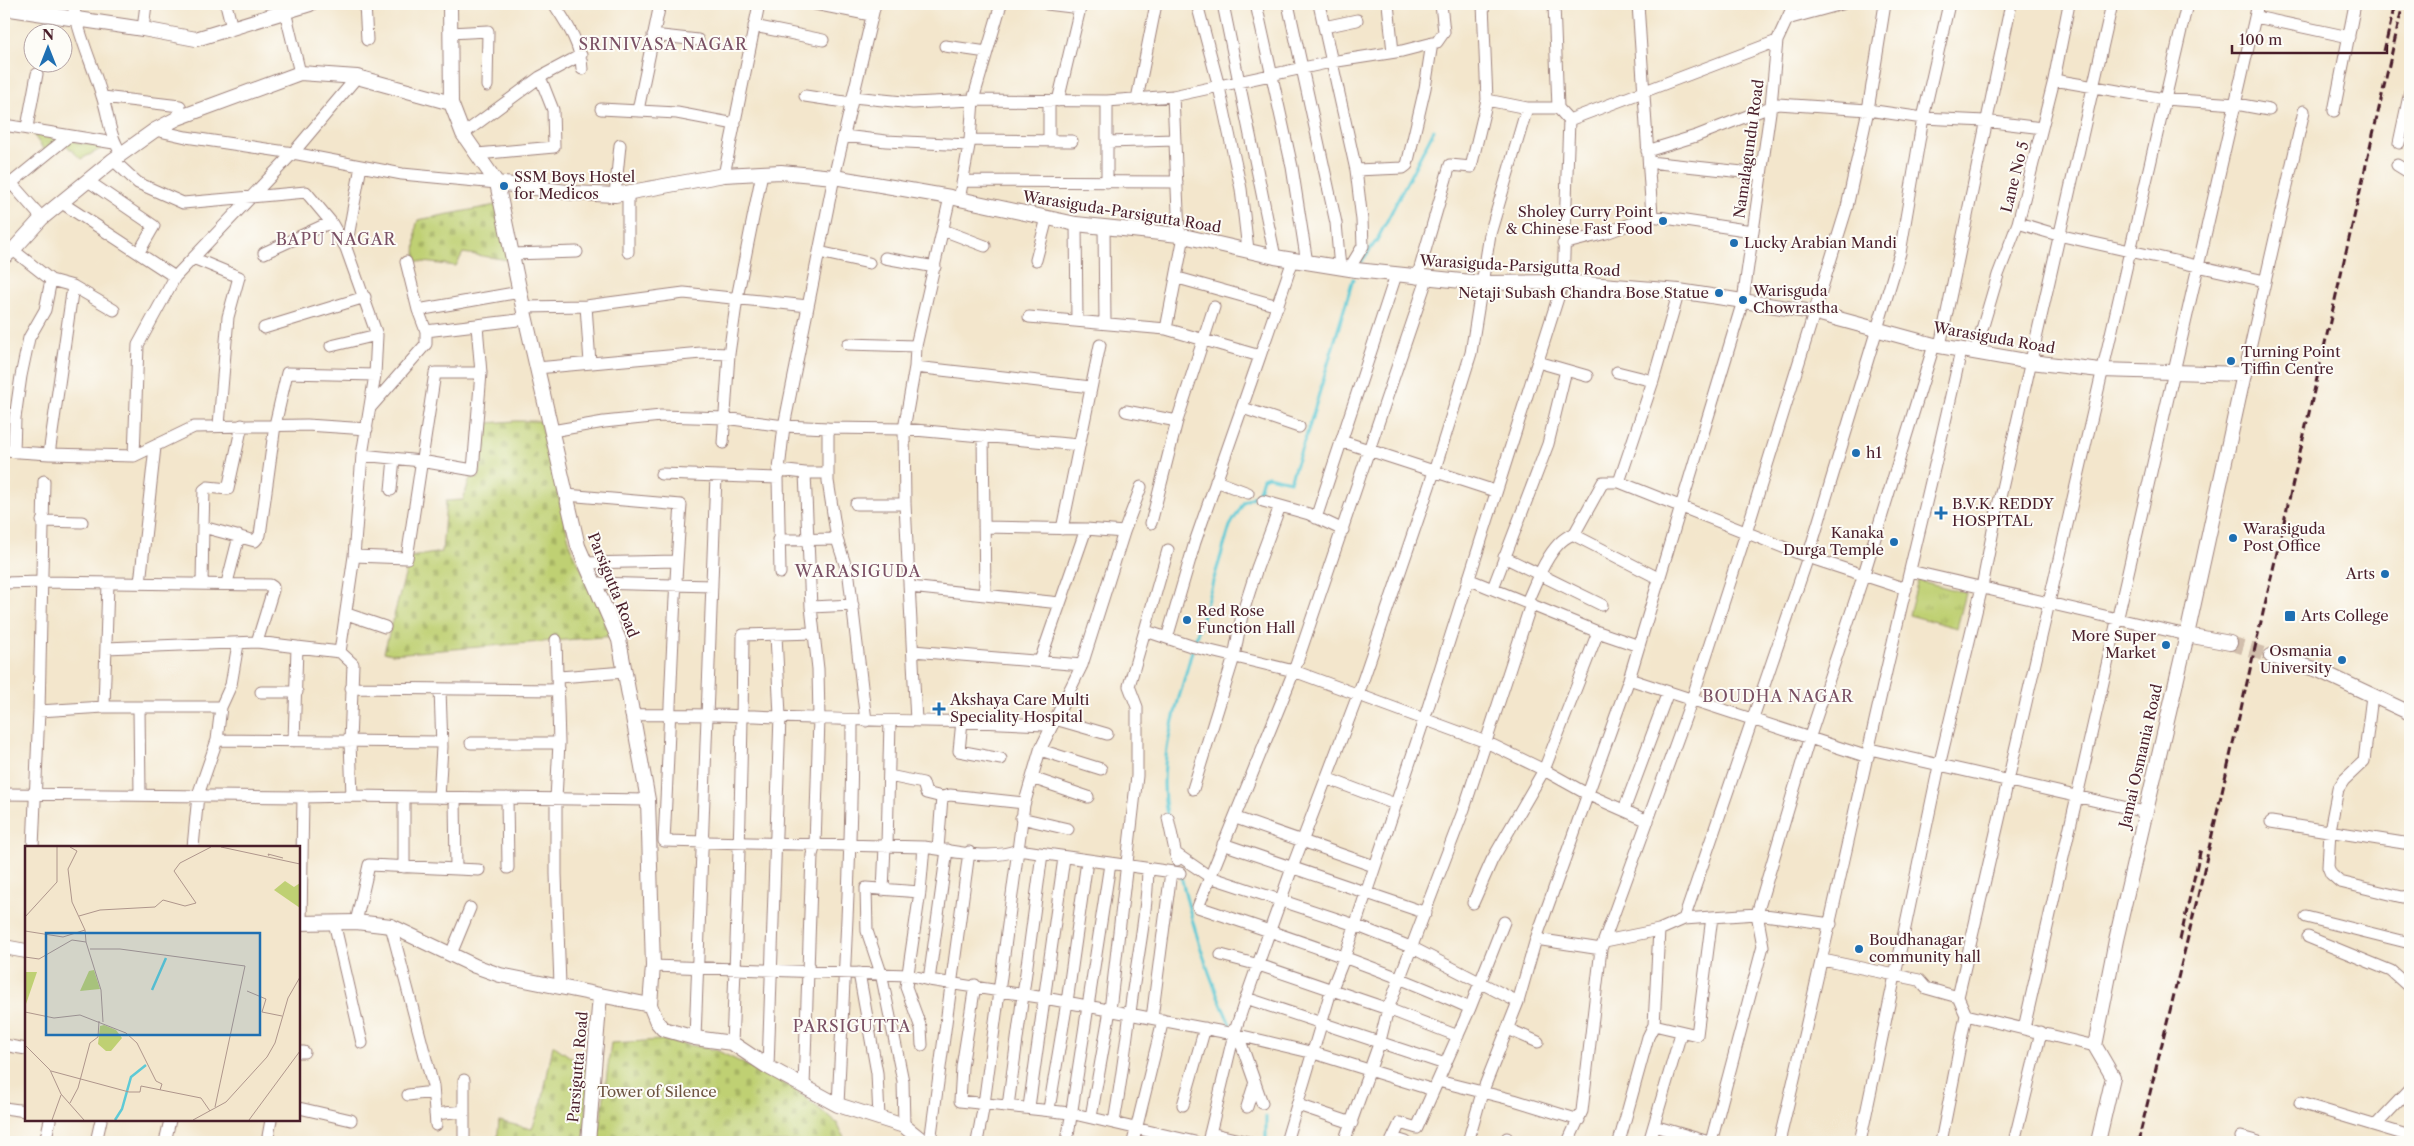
<svg xmlns="http://www.w3.org/2000/svg" width="2414" height="1146" font-family="'Libre Caslon Text',serif">
	<style>
		.cemetery { fill: url(#cemetery-stones); stroke: #84784f }
		.park { fill: url(#park-tufts); stroke: #84784f }
		.lines { fill: none; stroke-linecap: round; stroke-linejoin: round }
		.stream { stroke: #5ecad6; stroke-width: 3 }
		.tertiary-tunnel { stroke: #d1beac; stroke-width: 14; stroke-dasharray: 14 7; stroke-linecap: butt }
		.minor-casing { stroke: #9e827c; stroke-width: 13 }
		.tertiary-casing { stroke: #9e827c; stroke-width: 16 }
		.minor { stroke: #fff; stroke-width: 11 }
		.tertiary { stroke: #fff; stroke-width: 14 }
		.rail { stroke: #4a1f2b; stroke-width: 3; stroke-dasharray: 8 4; stroke-linecap: butt }
		.poi-dot { fill: #1f6fb2; stroke: #fdfcf7; stroke-width: 2 }
		.labels { text-anchor: middle; stroke-width: 4; stroke-linejoin: round; paint-order: stroke }
		.street-label { font-size: 15px; fill: #4a1f2b; stroke: #fdfcf7 }
		.poi-label { font-size: 15px; fill: #4a1f2b; stroke: #fdfcf7; text-anchor: start }
		.park-label { font-size: 15px; fill: #6d5441; stroke: #fdfcf7 }
		.neighbourhood-label { font-size: 16px; letter-spacing: 1px; fill: #7a5064; stroke: #fdfcf7 }
		.inset-river { fill: none; stroke: #5ecad6; stroke-width: 2.5 }
		.inset-road { fill: none; stroke: #af968c; stroke-width: 1 }
		.view { fill: #1f6fb2; fill-opacity: 0.15; stroke: #1f6fb2; stroke-width: 2.5 }
		.inset-edge { fill: none; stroke: #4a1f2b; stroke-width: 2.5 }
	</style>
	<defs>
		<pattern id="cemetery-stones" width="16" height="16" patternUnits="userSpaceOnUse" patternTransform="scale(1.25)"><rect width="16" height="16" fill="#bfd073"/><path d="M2 7V4a2 2 0 0 1 4 0v3zM10 15v-3a2 2 0 0 1 4 0v3z" fill="#a6b264"/></pattern>
		<pattern id="park-tufts" width="24" height="20" patternUnits="userSpaceOnUse" patternTransform="scale(1.25)"><rect width="24" height="20" fill="#bfd073"/><path d="M3 7l-1-3M5 7V3M7 7l1-3M15 17l-1-3M17 17v-4M19 17l1-3" fill="none" stroke="#a6b264"/></pattern>
	</defs>
	<rect width="100%" height="100%" fill="#fdfcf7"/>
	<filter id="ink" filterUnits="userSpaceOnUse"><feTurbulence type="fractalNoise" baseFrequency=".02" numOctaves="2"/><feDisplacementMap in="SourceGraphic" scale="10" xChannelSelector="R" yChannelSelector="G"/><feConvolveMatrix kernelMatrix="1 2 1 2 8 2 1 2 1" color-interpolation-filters="sRGB"/></filter>
	<filter id="wash" filterUnits="userSpaceOnUse"><feTurbulence type="fractalNoise" baseFrequency=".0096" numOctaves="4" result="noise"/><feDisplacementMap in="SourceGraphic" scale="20" xChannelSelector="R" yChannelSelector="G"/><feGaussianBlur stdDeviation="1.12" result="paint"/><feColorMatrix in="noise" values="0 0 0 0 0 0 0 0 0 0 0 0 0 0 0 0 0 1.4 0 .05"/><feComposite in="paint" operator="in"/></filter>
	<g filter="url(#wash)">
		<rect width="100%" height="100%" fill="#f3e6cc"/>
		<path class="cemetery" d="M496,205l12,55 -45,-7 -7,13 -41,-5 1,-34 2,-7z
			M515,421h25l31,127 44,88 -223,18 -8,-2 26,-95 32,-5 4,-51 17,-1 7,-22h9l8,-55z
			M662,1040l54,10 77,38 44,35 9,19h-248l13,-99z
			M553,1045l36,25 -4,72h-88l2,-21 33,8 10,-27z"/>
		<path class="park" d="M33,134l72,13 -24,12 -18,-17 -17,11z
			M1918,580l48,13 -9,35 -48,-13z"/>
		<g class="lines">
			<path class="stream" d="M1361,262l16,-22 57,-110
				M1194,644l36,-118 14,-24 14,-8 5,-16 5,-2 22,5 18,-50 45,-152
				M1167,815c-11,-56 11,-110 25,-164
				M1181,876c12,52 27,100 49,148
				M1266,1117v25"/>
		</g>
	</g>
	<g filter="url(#ink)">
		<g class="lines">
			<path class="tertiary-tunnel" d="M2230,643l41,13"/>
			<g class="minor-casing">
				<path id="minor" d="M73,4c5,31 20,61 29,92 7,20 7,41 20,58
					M226,4l6,24
					M365,4l2,36
					M554,4c13,20 27,40 28,65
					M815,4l56,11
					M1047,4l33,4
					M1197,4l22,83 22,102 7,61
					M1223,4l52,253
					M1256,4l36,163 15,96
					M1288,4l48,219 4,45
					M1319,4l37,166 6,50 1,26 -14,23
					M1388,4l5,48
					M1554,4l4,104 11,12
					M1638,4l14,212
					M285,11l15,62
					M2256,17l93,20
					M1787,19l55,-15
					M754,26l69,14
					M1324,27l33,-7
					M143,29l3,-25
					M450,33l38,-2 -1,55
					M653,35l45,5
					M945,46l42,6
					M2054,80l110,19 72,5 33,6
					M805,96l46,7
					M1173,96l6,139
					M103,97l77,9 -2,12
					M853,97l60,6 60,-3 134,1 66,-5 158,-34 71,-11 35,-9 7,-10 -3,-28
					M1137,99l19,-95
					M1487,100l40,8h31
					M1058,101l23,-97
					M601,109l76,4 58,11
					M638,110l22,-106
					M2334,111l21,-107
					M4,125l110,18
					M27,127l10,-53
					M155,130l31,7 107,16 109,21 95,9
					M463,134l77,-57 41,-22
					M844,136l42,5 82,4
					M970,140l102,1
					M1049,141v-40
					M1107,142l68,-2
					M2399,143l11,-52
					M1647,151l49,-15 82,-32 90,6 55,8 62,3 57,7
					M477,154l77,-7 -1,-37 -13,-33
					M113,160l25,23 45,20 123,-11 25,30 15,26
					M1649,162l112,12
					M2397,165l13,8
					M1356,170l47,-2 4,-3 18,-77 7,-45
					M724,175l35,-171
					M88,181l66,45 -15,26
					M963,181l214,1
					M1107,182v-81
					M12,184l30,34
					M4,189l65,-53
					M615,195l5,-50
					M959,200l11,-60 3,-40 28,-96
					M62,203l113,74
					M2018,223l40,12 207,46
					M1076,224l1,97
					M1104,227l1,95
					M943,230l42,16
					M1184,236l-18,93 94,27 33,-96
					M1563,244l43,-11 46,-17 100,15
					M13,250l38,30 22,6 41,24
					M628,252v-60
					M819,252l50,11
					M264,253l67,-31
					M512,254l65,-2
					M193,258l46,19 -11,40 -9,108
					M885,258l50,9
					M1036,260l11,-42
					M1178,278l100,28
					M1417,278l33,-113 21,2 16,-67 -4,-96
					M1427,279l-133,392 -96,236c93,31 183,61 272,101
					M1679,291l-26,90 -34,101 189,75 98,32
					M586,306l4,57
					M523,307l63,-1 98,-13 124,13
					M418,310l102,-18
					M1029,317l137,12
					M264,328l101,-31
					M426,331l100,-12
					M848,344l68,2
					M331,346l46,-11
					M1940,346l71,-342
					M1975,353l23,-78 20,-52 36,-143 15,-76
					M1538,362l49,14
					M915,367l176,20
					M537,368l164,-15 28,1
					M1617,372l36,9
					M2244,374l60,-263
					M370,408l56,-64v-13l-8,-21 -12,-48
					M1243,408l56,19
					M1126,411l51,10
					M828,428v53l9,58 12,38 17,144
					M552,431l52,-9 57,-6 64,2 59,8 44,2 76,1 175,16
					M983,436l2,159
					M1341,441l154,50
					M723,443l6,-89 8,-56 25,-125
					M4,451l45,3 85,2 60,-29 113,-2 60,4
					M14,452l1,-34 6,-42 8,-38 16,-28 6,-30
					M49,454l24,-168
					M362,455l59,6 52,9 8,-97 -4,-47
					M134,456l4,-111 37,-68 118,-124 64,-76
					M778,470l27,3 6,134 7,62 1,50 -4,126 -3,10 -8,232
					M805,473h23
					M661,474l117,4
					M1216,481l32,12
					M1619,482h-16l-27,49v5l84,43
					M391,490l3,-32
					M566,495l115,10c-9,111 -11,224 -17,336l260,6 -4,45 -14,95 15,41 1,17
					M1263,501l46,13 34,16
					M856,504h49
					M1316,518l80,-243
					M42,521l40,1
					M1151,523l26,-102 37,-114
					M203,527l1,-37 4,-3 20,2 14,-64
					M984,527l102,2 38,3
					M1062,529l38,-184
					M778,540l59,-1
					M354,556l53,2 28,-185h46
					M1504,557l98,48
					M584,563l92,-2
					M1910,571l277,64
					M780,573l-2,-95 6,-52 50,-249 41,-173
					M1468,579l130,53 41,14
					M4,583l38,-1 228,3 3,2v3l-16,52
					M140,583l15,-136
					M227,583l12,-47
					M593,583l119,3
					M202,584l1,-57 52,14 5,-6 15,-110 12,-52 88,2
					M910,587l150,16
					M1493,588l55,-144 18,-74
					M1527,602c9,-20 25,-64 48,-68
					M811,607l42,-2
					M347,614l38,13
					M1146,631l48,16 100,24 192,71 58,28 45,25 59,26
					M1167,638l28,-96 65,-186
					M556,640l3,103 -3,56v75l4,111
					M297,647l43,5
					M106,648l151,-6 40,5 -3,94
					M913,651l169,14
					M1040,661l46,-132
					M559,677l66,-5
					M1629,679l239,78
					M351,688l208,2
					M261,692h36
					M2372,696l-8,65 -20,19 -6,9 -8,41 -2,37 3,7 9,8 62,15 8,-1
					M104,707l4,-124
					M139,708l1,86
					M39,711l65,-4h117
					M631,715c111,-3 221,8 331,6l-3,30 42,8
					M916,721l-11,-217 -1,-75 11,-62 1,-21 34,-149
					M955,721l90,4 10,-6 52,15
					M217,740l225,2
					M471,743h88
					M1870,749l275,63
					M1040,750l61,19
					M889,776l34,7 3,10 16,4 -4,52
					M1032,778l56,19
					M1326,778l69,26
					M1193,789l41,-132 8,-42 15,-47 23,-62
					M4,794l299,3 49,-1 296,4
					M352,796l-2,-54 3,-78 -13,-12 14,-96 8,-101 13,-80 2,-40 -31,-87 15,-82
					M942,797l8,-2 74,8
					M404,798v69
					M439,798l3,-51 -2,-58
					M455,798l1,71
					M507,798l1,70
					M1624,810l44,-118
					M1021,818l47,11
					M1168,818l9,42
					M1236,818l138,48
					M2271,822l139,22
					M1223,844l203,69
					M887,845l3,-124
					M33,847l6,-136 5,-230
					M193,847l5,-52 19,-55 4,-33 10,-22 7,-41
					M924,847c31,4 65,14 94,3l162,23
					M1175,853l35,24 145,48 58,23 105,54
					M883,890l2,-44
					M1473,903l19,-43 52,-90 54,-138
					M2306,917l104,26
					M1684,919l124,-362 92,-304 23,-135 26,-114
					M301,922l2,-125
					M334,922l28,121
					M356,922l13,-57 110,5
					M391,926l42,160 3,39
					M2308,937l83,34 19,17
					M1536,939l65,10
					M1605,941l54,-11 25,-11 28,-2 45,-3 74,10
					M451,954l19,-46
					M1221,955l38,10 129,44 70,27
					M1823,960l96,20 7,8 32,9 8,18 129,31
					M653,966l255,9 21,5 116,18 189,36 80,19 119,37
					M859,973l18,100 2,45
					M929,980l18,-130
					M975,985l-13,82 -2,34 110,12 125,29
					M1958,997c77,-331 150,-663 229,-993
					M1246,998l199,66
					M1152,1018l19,-146
					M1654,1025l43,10 15,-118
					M2024,1028l234,-1024
					M1508,1029l30,13
					M1233,1030l9,16 20,57
					M695,1038l21,-562
					M732,1043c6,-136 10,-272 11,-408l71,-2
					M4,1045l22,4
					M299,1052h5
					M768,1067l12,-351 -4,-81
					M464,1080v62
					M1438,1081l76,19 65,20
					M408,1095l25,-3
					M2300,1103l110,33
					M838,1105c6,-128 14,-256 14,-384
					M1183,1105l22,-77
					M1298,1105l54,18
					M1008,1106l34,-252
					M1029,1107l35,-249
					M1247,1107l8,-25
					M4,1108l22,3
					M299,1108l52,12
					M1049,1109l18,-107 20,-141
					M435,1114l29,-3
					M1091,1117l19,-107 27,-234v-69l-8,-21 39,-136
					M1114,1122c8,-44 13,-88 19,-132 6,-40 14,-80 15,-121
					M2376,1125l34,-36
					M904,1126l-1,-45 -22,-108 -14,-42 -1,-43 54,4
					M1654,1126l55,16
					M1210,1133l38,9
					M2241,1137l18,5
					M1393,1138l13,4
					M45,1142l5,-22
					M96,1142l5,-22
					M165,1142l5,-22
					M267,1142l4,-22
					M930,1142l39,-290
					M977,1142l7,-38 40,-299 16,-55 42,-85 42,-133 17,-45
					M1067,1142l43,-278
					M1133,1142l30,-122
					M1208,1142l26,-108 12,-36 46,-130 66,-173 76,-223 37,-119 19,-119 37,-126
					M1286,1142l45,-151 14,-35 79,-236 139,-438 6,-162 208,-79
					M1344,1142l36,-101 8,-32 76,-200 67,-205
					M1391,1142l9,-19 17,5 53,-120 34,-86
					M1468,1142l14,-49 36,-91 18,-63 93,-260 114,-378 28,-196 6,-64 17,-37
					M1505,1142l2,-4
					M1568,1142l14,-31 19,-162 91,-250 54,-166 101,-326 21,-97 17,-106
					M1619,1142l29,-105 6,-12 5,-95
					M1649,1142l32,-109
					M1711,1142l52,-196 -6,-32 52,-175 54,-162 71,-232
					M1779,1142c37,-153 70,-307 105,-461 25,-110 53,-220 77,-330
					M1860,1142l79,-376 43,-179 14,-72 116,-511
					M1941,1142l25,-127
					M2014,1142l27,-110"/>
			</g>
			<g class="tertiary-casing">
				<path id="tertiary" d="M450,4l1,99 12,31 34,49 26,124 55,239 41,94 29,160 5,166 -3,39
					M4,8l139,21 53,10 114,-35
					M497,183l77,10 41,2 109,-20 57,-3 53,5 116,20 126,27 103,11 96,22 81,13 125,13 82,-1 116,9 134,21 121,33 97,17 69,8 144,4 -57,261 -71,305 -21,106 18,31 -15,65
					M4,257l9,-7 29,-32 71,-58 42,-30 23,-12 122,-45 57,4 94,26
					M2187,635l43,8
					M2271,656l47,14 92,43
					M299,923l57,-1 35,4 84,40 25,9 150,30 7,17 6,7 32,9 37,5 36,24 70,38 66,21 20,16
					M4,947l22,4
					M588,1142l12,-147"/>
			</g>
			<use href="#minor" class="minor"/>
			<use href="#tertiary" class="tertiary"/>
			<path class="rail" d="M2384,51l11,-47
				M2180,940l21,-92
				M2138,1142l59,-242 206,-896"/>
		</g>
	</g>
	<g class="poi-dot">
		<circle cx="504" cy="186" r="5"/>
		<circle cx="1663" cy="221" r="5"/>
		<circle cx="1734" cy="243" r="5"/>
		<circle cx="1719" cy="293" r="5"/>
		<circle cx="1743" cy="300" r="5"/>
		<circle cx="2231" cy="361" r="5"/>
		<circle cx="1856" cy="453" r="5"/>
		<path d="M1938.5 505.5h5v5h5v5h-5v5h-5v-5h-5v-5h5z"/>
		<circle cx="2233" cy="538" r="5"/>
		<circle cx="1894" cy="542" r="5"/>
		<circle cx="2385" cy="574" r="5"/>
		<rect x="2284" y="610" width="12" height="12" rx="2.5"/>
		<circle cx="1187" cy="620" r="5"/>
		<circle cx="2166" cy="645" r="5"/>
		<circle cx="2342" cy="660" r="5"/>
		<path d="M936.5 701.5h5v5h5v5h-5v5h-5v-5h-5v-5h5z"/>
		<circle cx="1859" cy="949" r="5"/>
	</g>
	<g class="labels">
		<g class="street-label">
			<text transform="translate(1749 149) rotate(-82)" y="5">Namalagundu Road</text>
			<text transform="translate(2015 177) rotate(-76)" y="5">Lane No 5</text>
			<text transform="translate(1122 212) rotate(9)" y="5">Warasiguda-Parsigutta Road</text>
			<text transform="translate(1520 266) rotate(3)" y="5">Warasiguda-Parsigutta Road</text>
			<text transform="translate(1994 338) rotate(10)" y="5">Warasiguda Road</text>
			<text transform="translate(613 585) rotate(68)" y="5">Parsigutta Road</text>
			<text transform="translate(2141 756) rotate(-77)" y="5">Jamai Osmania Road</text>
			<text transform="translate(578 1067) rotate(-85)" y="5">Parsigutta Road</text>
		</g>
		<g class="poi-label">
			<text x="514" y="182">SSM Boys Hostel<tspan x="514" dy="17">for Medicos</tspan></text>
			<text x="1653" y="217" text-anchor="end">Sholey Curry Point<tspan x="1653" dy="17">&amp; Chinese Fast Food</tspan></text>
			<text x="1744" y="248">Lucky Arabian Mandi</text>
			<text x="1753" y="296">Warisguda<tspan x="1753" dy="17">Chowrastha</tspan></text>
			<text x="1709" y="298" text-anchor="end">Netaji Subash Chandra Bose Statue</text>
			<text x="2241" y="357">Turning Point<tspan x="2241" dy="17">Tiffin Centre</tspan></text>
			<text x="1866" y="458">h1</text>
			<text x="1952" y="509">B.V.K. REDDY<tspan x="1952" dy="17">HOSPITAL</tspan></text>
			<text x="2243" y="534">Warasiguda<tspan x="2243" dy="17">Post Office</tspan></text>
			<text x="1884" y="538" text-anchor="end">Kanaka<tspan x="1884" dy="17">Durga Temple</tspan></text>
			<text x="2375" y="579" text-anchor="end">Arts</text>
			<text x="1197" y="616">Red Rose<tspan x="1197" dy="17">Function Hall</tspan></text>
			<text x="2301" y="621">Arts College</text>
			<text x="2156" y="641" text-anchor="end">More Super<tspan x="2156" dy="17">Market</tspan></text>
			<text x="2332" y="656" text-anchor="end">Osmania<tspan x="2332" dy="17">University</tspan></text>
			<text x="950" y="705">Akshaya Care Multi<tspan x="950" dy="17">Speciality Hospital</tspan></text>
			<text x="1869" y="945">Boudhanagar<tspan x="1869" dy="17">community hall</tspan></text>
		</g>
		<g class="park-label">
			<text x="657" y="1097">Tower of Silence</text>
		</g>
		<g class="neighbourhood-label">
			<text x="663" y="50">SRINIVASA NAGAR</text>
			<text x="336" y="245">BAPU NAGAR</text>
			<text x="858" y="577">WARASIGUDA</text>
			<text x="1778" y="702">BOUDHA NAGAR</text>
			<text x="852" y="1032">PARSIGUTTA</text>
		</g>
	</g>
	<g transform="translate(25 846)">
		<rect width="275" height="275" fill="#f3e6cc"/>
		<path d="M69,124l6,19 -20,2 9,-20zM0,126h12l-12,35zM79,179l12,5 6,8 -11,13h-5l-8,-7 2,-18z" fill="#bfd073"/>
		<path d="M260,35l9,6 6,-4v25l-26,-18z" fill="#bfd073"/>
		<path class="inset-river" d="M127,144l14,-32M90,274l7,-11 9,-32 15,-12"/>
		<path class="inset-road" d="M45,1l7,4 -9,18 4,33 13,28 1,12 15,48 2,32M196,1l79,17M244,10l-1,-2 15,4M54,70l21,-6 55,-3 8,-7 22,6 11,-3 -22,-32 6,-8 31,-16M0,71l32,-35v-35M0,85l38,6 22,-7M65,103h30l125,17 -30,141M0,111l14,2 33,-19 14,2M222,145l19,8 -4,13 20,4M0,166l29,6 26,-3 46,18 11,10 19,38 6,3 -2,6M0,199l25,25 11,24 23,26M26,225l78,21h11l1,-6 60,12 9,13M45,257l8,-15 12,-45 8,-6 1,-16M27,274l9,-25M168,274l33,-18 41,-45 8,-14 13,-45 12,-21M224,274l51,-69"/>
		<path class="view" d="M21,87h214v102h-214z"/>
		<rect width="275" height="275" class="inset-edge"/>
	</g>
	<rect width="2414" height="1146" fill="none" stroke="#fdfcf7" stroke-width="20"/>
	<g transform="translate(48 48)"><circle r="24" fill="#fdfcf7" stroke="#b5a4a5"/>
	<path d="M0-4L9 19L0 12L-9 19Z" fill="#1f6fb2"/>
	<text y="-8" font-size="14" font-weight="bold" text-anchor="middle" fill="#4a1f2b">N</text>
	</g>
	<path d="M2232 45v8h155v-8" fill="none" stroke="#4a1f2b" stroke-width="2.5"/>
	<text x="2239" y="45" font-size="15" fill="#4a1f2b" stroke="#fdfcf7" stroke-width="4" paint-order="stroke">100 m</text>
</svg>
